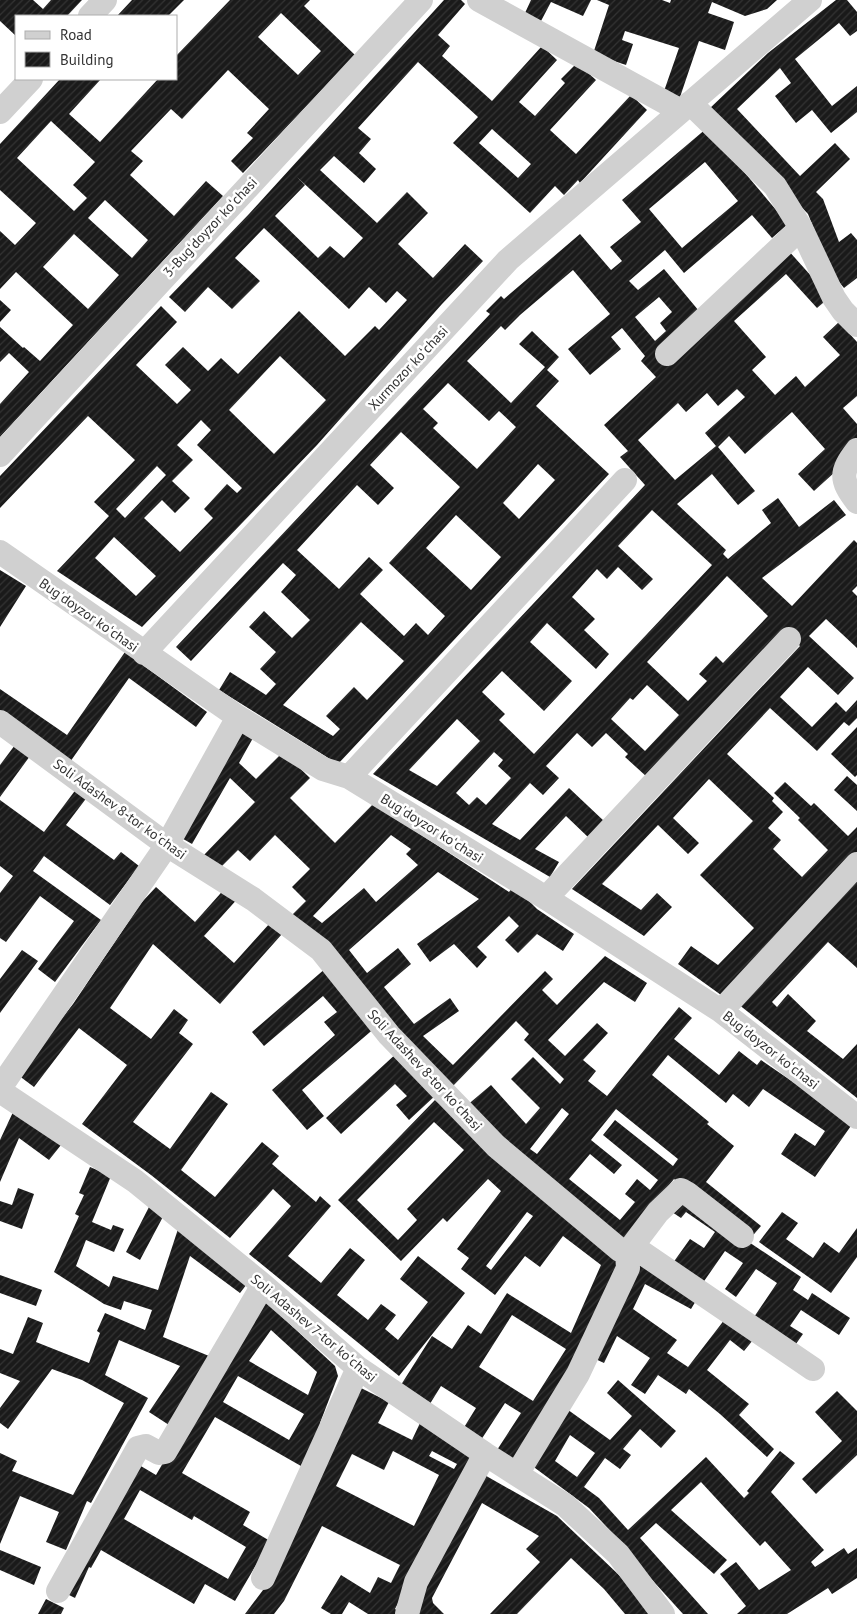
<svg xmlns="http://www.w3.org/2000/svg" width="857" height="1614" font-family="'PT Sans',sans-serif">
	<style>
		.building { fill: url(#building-hatch); fill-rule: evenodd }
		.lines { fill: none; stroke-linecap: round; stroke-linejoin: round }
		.minor { stroke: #d0d0d0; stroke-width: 24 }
		.labels { text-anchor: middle; stroke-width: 5; stroke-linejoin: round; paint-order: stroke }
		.street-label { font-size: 14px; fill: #333; stroke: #fff }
	</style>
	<defs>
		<pattern id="building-hatch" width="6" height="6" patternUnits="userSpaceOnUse" patternTransform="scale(1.25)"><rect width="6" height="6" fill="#1a1a1a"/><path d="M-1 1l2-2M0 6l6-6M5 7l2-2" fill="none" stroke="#333"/></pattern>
	</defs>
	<rect width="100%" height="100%" fill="#fff"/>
	<path class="building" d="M0,0h33l10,9 8,-9h31l-15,16h-51v20l-16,-15z
		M132,0h52l-16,16h-51z
		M230,0h80l-6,6 51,49 -112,118 -12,-12 22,-23 -6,-5 22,-24 -41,-39 -46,49 -11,-10 -40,42 12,10 -13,14 44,41 32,-35 17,15 -223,241v-33l29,-32 -20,-19 -9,9v-35l23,21 1,-1 16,14 33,-36 -57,-53 -16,17v-58l15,14 21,-22 -36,-33v-46l60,-65h41l-32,35 31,28 58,-63h18v-23zM281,13l40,38 -23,24 -40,-38zM51,121l44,41 -22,23 14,13 -13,13 -57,-53zM105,200l43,40 -16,18 -44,-40zM74,234l45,41 -31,34 -45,-42z
		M444,0h17l4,4 -27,31 12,11 -8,10 50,45 50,-55 15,14 -38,42 16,14 30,-33 -4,-4 16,-16 19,17 -46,50 26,24 55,-59 16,15 -67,73 -2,-3 -14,15 -9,-9 -25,27 -77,-70 25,-26 -60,-55 -60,66 13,11 -12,14 17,16 -12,14 -30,-27 -14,14 57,53 30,-31 21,21 -30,31 35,34 32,-34 18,17 -41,43 -125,141 -175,182 -85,-56 52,-55 -15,-14 41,-42 -47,-44 -88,92v-32l161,-170 16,16 -41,43 41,39 14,-14 -26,-25 18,-18 25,24 13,-13 17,16 61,-63 46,45 30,-30 4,4 28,-30 -10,-9 -11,12 -17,-16 -20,22 -85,-81 -29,30 25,23 -28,28 -24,-22 -23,25 -16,-15 80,-83zM492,129l39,35 -13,14 -39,-35zM297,177l66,61 -19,20 -14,-12 -12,12 -43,-42 30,-31zM280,356l46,44 -52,54 -45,-44zM201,420l10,10 -14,15 45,43 -5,5 -10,-9 -23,25 9,9 -33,34 -36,-34 18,-18 13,13 15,-15 -18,-17 21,-21 -16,-15zM157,466l9,9 -41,43 -9,-9zM114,537l42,39 -20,20 -41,-38z
		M531,0h60l-8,16 -32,-14 -10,19 -16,-8z
		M597,0h65l8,3 1,-3h106l-10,9 -22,7 -33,-14 -4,11 26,9 -9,28 -26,-9 -20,59 -16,-6 16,-46 -54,-17 -3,9 11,4 -7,21 -33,-11 16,-49z
		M836,0h11l10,12v19l-7,5 -11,-13 -44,36 37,47 25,-20v26l-26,21 -19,-23 -16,13 -21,-27 16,-13 -11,-15 -43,41 63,67 35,-33 15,16 -34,33 7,7 16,43 12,-9 6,7v38l-13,10 -13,-16 -23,-58 -99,-105 59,-56z
		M707,128l81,96 -16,14 -20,-23 -68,58 -19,-23 -36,31 9,9 26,-21 40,48 -44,40 8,9 44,-40 75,-77 43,48 -13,11 -31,-34 -52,47 32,36 -14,13 23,25 21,-19 9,11 35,-32 -17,-18 16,-15 18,20v54l-14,12 14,16v23l-11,15 -32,29 -16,-17 27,-25 -33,-37 -47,42 -16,-18 -11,11 37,44 -17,14 -26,-31 -35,30 49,46 -3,4 5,5 43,-36 -9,-13 16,-12 21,29 35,-27 12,15 -84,63 30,28 62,-66 3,3v43l-5,5 5,5v52l-31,-29 -17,17 45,42 -16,17 -30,-28 -28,30 32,30 24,-25 10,10 11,-12v18l-8,8 -5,-4 -27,29 -47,-43 -43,46 47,44 -2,3 11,11 -15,16 13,12 -8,9 29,28 26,-27 -30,-30 2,-2 -26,-25 11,-11 26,24 3,-3 34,33 9,-9v27l-136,141 -43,-31 13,-18 27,19 36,-37 -54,-53 53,-54 -44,-42 -36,39 26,25 -11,11 -30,-29 -56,59 39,26 16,-17 15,14 -28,29 -72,-47 228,-243 -15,-15 -138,146 -22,-20 3,-3 -22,-21 -14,14 -15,-14 -31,33 13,12 -16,17 -13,-12 -38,41 28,16 49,-52 36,34 -16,16 -23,-22 -31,33 24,13 -9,15 -177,-103 272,-289 -25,-28 8,-6 -24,-26 52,-48 -15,-16 4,-5 -23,-28 -11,9 10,12 -31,26 -22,-26 42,-35 -37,-44 -53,45 -15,15 -4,-4 -34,35 44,42 34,-36 -26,-23 13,-13 27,26 -12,13 12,11 -23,25 73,68 -271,290 -119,-74 11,-18 36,23 10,-11 -16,-15 16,-17 -27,-25 15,-16 28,27 18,-18 -29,-28 15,-17 -13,-12 -92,98 -15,-14 314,-333 -4,-3 15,-15 3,3 76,-65 31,36 11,-9 -12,-14 31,-25 -19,-22zM705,162l33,39 -56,47 -33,-39zM659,297l13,15 -12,11 6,8 -11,10 -20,-24zM448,383l41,38 10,-10 17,16 -39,42 -44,-41 5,-5 -15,-14zM737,389l8,8 -40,36 11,13 -41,34 -37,-40 40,-37 8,9 21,-19 11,13zM401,432l59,55 -71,76 56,53 -17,19 -12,-12 -12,13 -44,-42 23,-24 -14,-13 -30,32 -42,-39 60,-65 21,20 16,-17 -24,-23zM538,464l17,16 -36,39 -16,-16zM652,510l60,55 -178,189 -35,-34 6,-6 -23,-22 20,-21 42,40 28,-30 -42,-39 17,-19 49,46 13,-15 -25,-24 11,-11 -23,-22 25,-28 10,10 11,-12 24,23 11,-11 -35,-33zM456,515l45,42 -30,33 -45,-42zM727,576l41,40 -45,47 -7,-7 -17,18 8,7 -19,20 -41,-39zM361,622l43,39 -37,39 -13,-13 -28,29 14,13 -7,7 -50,-31zM647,685l32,30 -34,36 -34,-32 19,-21 3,2zM457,719l23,22 -43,45 -28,-16zM494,752l9,8 -5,6 13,12 -25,27 -9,-8 -8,8 -13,-12z
		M0,300l11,10 -11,12z
		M0,570l26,16 -26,41z
		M125,652l82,60 -11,15 -67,-49 -59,84 -70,-49v-24l67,46z
		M857,727v48l-2,2 -24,-23z
		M240,730l13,8 -14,25 17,16 27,-27 27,26 -20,20 45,45 41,-42 13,13 120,78 5,-6 23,23 37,25 -11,17 -26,-17 -19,19 -13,-13 14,-14 -10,-10 -32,31 10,10 -10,11 -23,-24 -24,18 -13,-18 62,-45 -41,-27 -89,78 18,23 31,-25 13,16 -27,23 30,37 36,-26 9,13 -36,25 30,29 92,-94 8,8 -11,11 15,15 48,-49 42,27 -12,19 -31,-20 -56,58 17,16 32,-33 11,10 -25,27 13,11 -8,10 19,15 72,-89 13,11 -18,21 45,36 20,-24 18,14 4,-5 92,63 -38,54 -34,-23 14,-21 20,13 10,-15 -62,-42 -14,18 -16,-13 -7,9 -58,-48 -16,20 57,47 -2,2 27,22 -28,36 55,44 -12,14 -75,-61 -53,67 -156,-139 26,-22 35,39 14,-16 -29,-29 22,-22 27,27 4,-5 -40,-39 5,-6 -13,-13 -66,68 -164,-168 20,-20 -14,-14 18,-18 -35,-34 -25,26 -12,-11 -20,20 -15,-14 52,-54 -25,-24 -38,66 -14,-8zM391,835l20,14 -5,5 12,11 -42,37 -12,-14 -42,35 -9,-7zM562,1108l7,6 -32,40 -7,-5zM616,1109l62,50 -5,7 -58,-46 -12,15 55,45 -8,10 -13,-11 -12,15 10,8 -15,18 -51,-41 21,-25 24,20 8,-9 -31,-25z
		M15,745l15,11 -30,41v-32z
		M847,776l10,9v26l-23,-21z
		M77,788l11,8 -22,29 48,35 7,-8 18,14 -29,39 -66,-49 -11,15 68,49 -46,62 -17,-13 36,-48 -34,-25 -34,46 -6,-4v-45l13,-17 -13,-10v-66l44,32z
		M857,877v91l-29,-26 -56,60 5,5 11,-13 28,27 -9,10 36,28 14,-15v54l-119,-94z
		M228,885l12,11 -36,40 30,27 36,-40 12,11 -62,70 -67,-60 -43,64 41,31 23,-30 14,11 -9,13 14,11 -60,78 37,27 41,-57 17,12 -47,66 34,27 47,-55 17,14 -7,8 44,38 4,-6 11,10 -43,50 33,27 29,-35 15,12 -28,35 31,25 13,-16 15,11 -11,14 13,11 30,-38 -28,-23 18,-23 47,37 -66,83 -150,-122 42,-48 -18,-17 -43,49 -79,-63 -69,-51 45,-59 -48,-37 -45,59 -16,-12 55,-71 68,-101 15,-16 39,35z
		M22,950l16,11 -38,52v-34z
		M326,968l50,59 -74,63 22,26 -17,14 -35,-40 63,-55 -11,-13 13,-10 -14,-16 -59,50 -12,-14z
		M398,1052l39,42 -28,26 -13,-15 11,-9 -12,-12 -54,50 -15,-16z
		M435,1100l188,163 -35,81 -74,117 -17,-11 24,-37 -16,-10 -24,37 -18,-11 13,-21 -35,-22 -13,21 -29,-19 33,-52 20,13 16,-24 13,9 26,-41 64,40 30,-68 -38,-29 -23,31 -15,-11 -30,39 -34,-26 8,-11 -12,-9 44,-58 -13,-12 -41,43 -4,-4 -42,43 -63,-61zM434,1122l30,28 -57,59 10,11 -19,20 -41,-40zM527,1212l6,4 -42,54 -5,-4zM512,1315l54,34 -33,52 -54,-34z
		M14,1110l47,35 -12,15 -30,-22 -19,44v-42z
		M90,1167l21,9 -19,46 19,8 2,-5 11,4 -10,23 -28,-12 -10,26 33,21 4,-11 45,14 21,-64 71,54 -10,13 -50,-37 -27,81 46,19 -40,69 -20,-13 31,-46 -61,-26 -14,35 43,23 -57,105 -4,-2 -21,49 -20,-8 13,-30 -39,-16 -20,48v-91l17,8 -5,10 61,24 51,-92 -42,-23 -30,-11 -44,60 -8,-6v-15l20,-27 -20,-8v-24l13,5 15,-37 15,6 -7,19 53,21 11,-30 -3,-2 8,-18 40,17 7,-20 -28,-9 -3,9 -17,-6 -50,-32 25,-56 -4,-2 9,-19 -5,-2z
		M18,1188l16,6 -12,35 -22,-8v-20l12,4z
		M682,1197l119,80 -8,13 15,10 4,-7 38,25 -11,17 -38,-25 -11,16 13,8 -10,14 -41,-28 25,-37 -21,-14 -20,28 -11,-8 18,-26 -18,-12 -25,36 -30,-20 20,-28 14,9 11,-16 -29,-20 -5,6 -9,-6z
		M150,1205l15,8 -25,47 -14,-8z
		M782,1212l16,11 -12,16 27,19 11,-16 15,11 18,-25v29l-26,36 -72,-51z
		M637,1259l63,35 -9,15 -46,-25 -12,25 44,31 -10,13 21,14 37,-48 28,21 -9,11 -14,-11 -23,30 42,34 -10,11 35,34 -7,8 -47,-43 -31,-25 -3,5 -28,-19 -13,19 -14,-9 19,-27 -33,-22 -13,27 -13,-6z
		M0,1275l42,15 -6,16 -36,-13z
		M265,1301l70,65 3,10 -18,47 4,3 -23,40 -86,-49 -33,56 68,39 -7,13 27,16 -35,60 -30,-17 -11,20 -93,-54 -10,18 -2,-1 -14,31 -10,-5 69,-131 22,13 63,-109zM271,1330l46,42 -9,23 -59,-34zM238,1376l66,38 -15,26 -66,-38zM140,1490l52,30 2,-4 52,31 -18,32 -104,-60z
		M618,1380l58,51 -15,17 -21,-19 -17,20 8,6 -11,14 -15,-11 -21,29 15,11 29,32 78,-73 38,41 5,-5 -2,-2 33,-40 15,12 -24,29 53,58 -13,12 4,5 29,-19 4,6 9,-6v30l-25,16 -4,-6 -41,26h-50l9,-8 -26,-32 16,-12 23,28 32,-20 -26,-29 -5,5 -59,-64 -30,28 56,50 -13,14 -58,-51 -16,15 68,76h-25l-67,-74 2,-1 -29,-31 -58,-43 33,-58 46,33 22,-24 -25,-23zM570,1435l25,18 -18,24 -22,-16z
		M353,1384l36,18 -11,21 34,17 8,-17 54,27 -15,35 -64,124 6,4v1h-33l-19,-12 -7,12h-11l-10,-6 20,-33 29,18 8,-16 13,6 9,-18 -78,-39 -38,75 -10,13h-29l18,-24 25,-50zM393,1451l46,24 -25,51 -78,-40 16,-32 32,16zM432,1451l25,13 -3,5 -25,-13z
		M837,1391l20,20v44l-41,39 -14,-15 40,-38 -27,-29z
		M481,1473l76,43 63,60 32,38h-27l-21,-25 -33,-31 -54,56h-27l50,-52 -14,-13 13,-13 -57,-33 -50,95 1,5 11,11h-29l-2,-13z
		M0,1550l41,17 -7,18 -34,-15z
		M46,1599l18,9 -3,6h-23z"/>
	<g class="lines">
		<path class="minor" d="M479,0l202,111
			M90,16l15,-16
			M690,103l85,83 26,42 33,70 9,13 14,14
			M0,112l31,-33
			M667,354l134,-126
			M857,450c-17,22 -17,30 0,52
			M0,455l421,-455
			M0,552l238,165 85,52 26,8 197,121 175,113 136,106
			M144,653l364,-393 302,-260
			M0,722l167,123 86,54 68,51 68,85 107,111 124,104 7,3 1,15 -50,106 -61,100
			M349,777l276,-297
			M546,898l243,-259
			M721,1011l136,-147
			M0,1088l167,-243 71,-128
			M0,1091l135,90 128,104 95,83 127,86 80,51 53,49 45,60
			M627,1253l14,-1 172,117
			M627,1253l31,-41 23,-22 7,4 54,42
			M263,1578l95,-210
			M58,1591l80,-143 8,-2 13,7 6,-1 98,-167
			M407,1614l9,-32 69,-128"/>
	</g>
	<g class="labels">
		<g class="street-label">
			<text transform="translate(210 227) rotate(-47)" y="5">3-Bugʻdoyzor koʻchasi</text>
			<text transform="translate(408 368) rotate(-47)" y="5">Xurmozor koʻchasi</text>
			<text transform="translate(89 615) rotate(35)" y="5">Bug'doyzor koʻchasi</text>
			<text transform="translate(120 809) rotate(36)" y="5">Soli Adashev 8-tor koʻchasi</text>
			<text transform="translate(432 828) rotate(32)" y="5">Bug'doyzor koʻchasi</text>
			<text transform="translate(771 1050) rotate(38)" y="5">Bug'doyzor koʻchasi</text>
			<text transform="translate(425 1070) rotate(47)" y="5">Soli Adashev 8-tor koʻchasi</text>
			<text transform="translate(314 1328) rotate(40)" y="5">Soli Adashev 7-tor koʻchasi</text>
		</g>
	</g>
	<rect x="15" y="15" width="162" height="65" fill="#ffffff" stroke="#adadad"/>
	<rect x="25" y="31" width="25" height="8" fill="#d0d0d0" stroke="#adadad"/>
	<text x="60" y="40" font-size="15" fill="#333333">Road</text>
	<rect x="25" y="52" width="25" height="15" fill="url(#building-hatch)" stroke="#adadad"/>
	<text x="60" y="65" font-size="15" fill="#333333">Building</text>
</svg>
